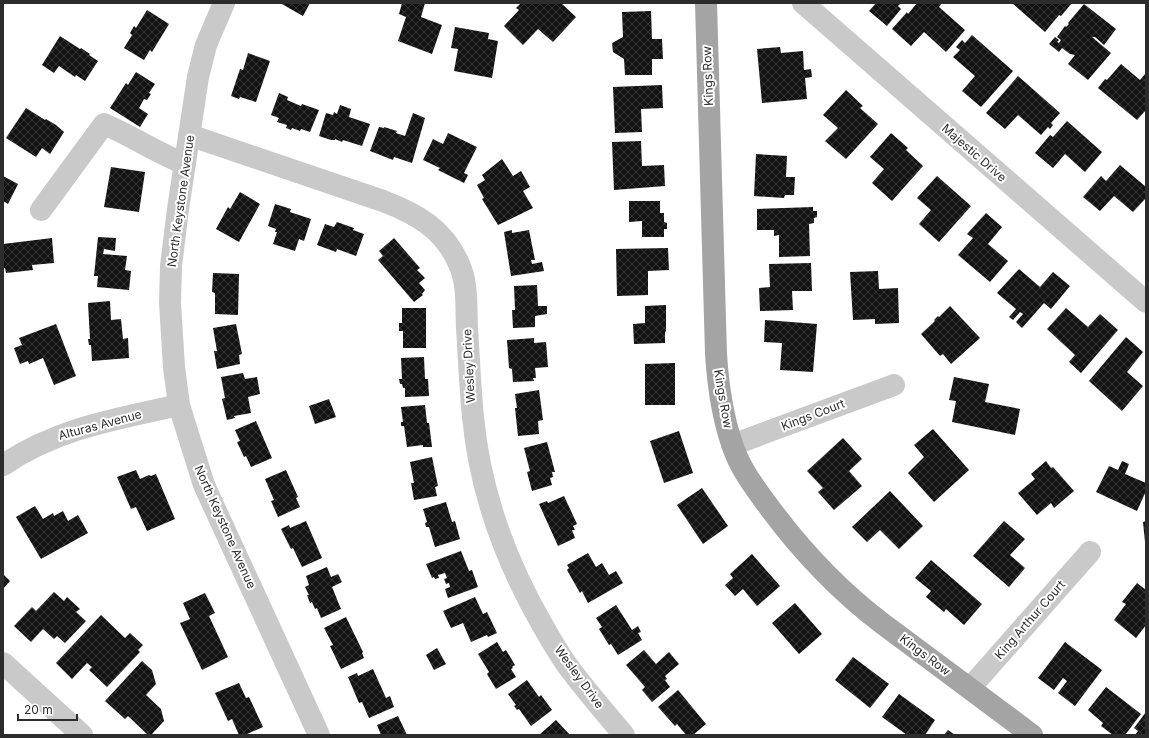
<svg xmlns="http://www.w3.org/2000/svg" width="1149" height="738" font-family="Inter,sans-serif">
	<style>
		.building { fill: url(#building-cross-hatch) }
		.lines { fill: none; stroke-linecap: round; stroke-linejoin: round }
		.minor { stroke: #c9c9c9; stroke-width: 22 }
		.major { stroke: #a4a4a4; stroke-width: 22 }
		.labels { text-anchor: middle; stroke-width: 4; stroke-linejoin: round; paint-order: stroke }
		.street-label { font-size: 12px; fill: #2c2c2c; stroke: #fff }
	</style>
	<defs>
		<pattern id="building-cross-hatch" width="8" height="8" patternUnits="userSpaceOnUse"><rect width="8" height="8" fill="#131313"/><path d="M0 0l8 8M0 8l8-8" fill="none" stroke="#363636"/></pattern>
	</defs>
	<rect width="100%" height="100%" fill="#fff"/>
	<path class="building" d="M280,3h30l-7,13z
		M402,3h23l-4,14 21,8 -10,29 -34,-13 8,-24 -7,-3z
		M521,3h40l15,14 -23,25 -15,-13 -15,16 -19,-19 15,-16 -3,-2z
		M876,3h25l-3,3 3,3 -14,17 -18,-15z
		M917,3h25l-3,4 26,23 -19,22 -22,-20 -13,14 -19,-17 15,-17 1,2z
		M1012,3h60l-11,13 -2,-1 -14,17z
		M1084,4l32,25 -12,16 -9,-8h-3l19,16 -23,27 -20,-16 7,-9 -5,-1 -8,-6 -3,4 -10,-8 6,-7 4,3 -2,2 2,1 2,-3 -4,-3 8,-11 1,1 3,-3 -1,-1z
		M147,10l22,14 -17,28 -2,-2 -6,10 -20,-12 8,-13 -2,-2 4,-7 2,2z
		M651,11l1,28h10l1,20h-11v16h-27l-1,-16 -11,-7 -1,-9 11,-6 -1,-25z
		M455,27l34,6 -1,6 10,2 -6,37 -38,-7 4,-22 -7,-1z
		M972,35l41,36 -32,36 -19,-16 13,-15 -22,-19 7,-7 -4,-3 6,-7 3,3z
		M60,36l20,13 1,-1 9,6 -1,1 9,6 -13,20 -9,-6 -1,2 -16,-11 -5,7 -12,-8z
		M780,47l1,6 22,-2 1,19 7,-1 1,8 -7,1 2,21 -45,4 -5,-54z
		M248,53l22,8 -14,41 -16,-5 -1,2 -8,-3 9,-27 3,1z
		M1121,64l19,16 6,-7v37l-9,10 -39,-32 7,-9 2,1z
		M136,72l19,12 -6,9 2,1 -4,6 -3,-1 -5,9 9,6 -8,13 -30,-19 16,-25 2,2z
		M1018,76l42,37 -9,10 2,2 -3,4 -2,-2 -7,8 -23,-20 -13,14 -19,-16z
		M662,85l1,23 -22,1 1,23 -27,1 -2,-46z
		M846,90l17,16 -3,2 18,16 -32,35 -21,-18 13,-13 -15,-13z
		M279,93l9,4 -1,3 14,6 1,-2 17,6 -9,22 -9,-3 -1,2 -8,-3 -1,2 -5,-2 1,-3 -10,-3 2,-4 -8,-3z
		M340,105l11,4 -2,8 21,7 -8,22 -19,-6 -1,2 -7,-3v1h-4l-12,-4 7,-23 7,2 1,-3 3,2z
		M26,108l19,12 1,-1 10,6 8,7 -14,22 -8,-6 -6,9 -30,-19z
		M413,113l12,5 -13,45 -18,-6 -1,3 -23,-9 9,-24 5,1v-1l13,4 -1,2 9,3z
		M1067,121l35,31 -17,20 -20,-18 -12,14 -18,-15 15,-18 3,2z
		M448,133l29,14 -13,26 4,2 -4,8 -26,-13 2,-2 -17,-8 10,-21 10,5z
		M891,133l17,15 -2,2 17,16 -31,35 -20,-18 12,-14 -14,-12z
		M641,141l1,25 22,-1 1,21 -51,4 -2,-48z
		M756,154l31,2 -1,21h9l-1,18h-9l-1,3 -30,-2z
		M502,159l11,17 8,-5 9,16 -7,4 10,17 -35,17 -16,-26 2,-1 -7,-13 8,-5 -3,-5z
		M1120,165l26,22v11l-13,14 -19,-16 -14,15 -17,-14 18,-21 5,5z
		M111,167l34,5 -6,40 -35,-5z
		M3,176l15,8 -10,20 -5,-3z
		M937,176l34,30 -32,36 -20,-18 12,-14 -14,-12z
		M240,192l20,12 -21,38 -23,-13 12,-22 2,2z
		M629,201h31v12h4v9l3,1v6h-3v8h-22v-16l-13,1z
		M275,204l16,5 -1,3 21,7 -7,22 -5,-2 -4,12 -22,-7 4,-12h-2l1,-3 -8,-3z
		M813,207v4h4v6l-3,1v5l-5,1 1,32 -31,1v-22l-5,1v-6h-17v-21z
		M986,213l16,14 -14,17 20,17 -18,21 -32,-27 15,-17 -6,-4z
		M337,222l17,6 -1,2 11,4 -8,22 -19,-7 -1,3 -19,-7 8,-21 9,3z
		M512,230v3l17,-3 6,30h-4l1,4 10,-2 2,9 -33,5 -7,-44z
		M98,237l18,1 -1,13 -11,-2 -1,5 24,2 -2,14 6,1 -2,19 -32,-3 1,-11h-4z
		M52,238l2,25 -22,2 1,5 -27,3 -1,-5h-2v-24z
		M394,238l26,30 -3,2 8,8 -6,5 6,7 -3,4 1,1 -9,7 -36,-42 5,-4 -4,-5z
		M668,248l1,22 -21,1v24l-31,1 -1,-47z
		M811,263l1,28h-20l1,19 -33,1 -1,-23 11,-1 -1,-23z
		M1019,269l21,18 13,-15 17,14 -19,23 -7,-6 -22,25 -6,-6 7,-8 -3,-2 -7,8 -4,-3 7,-8 -19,-16z
		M878,271l1,18 19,-1 1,35 -24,1v-5l-22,1 -3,-48z
		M213,273l26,1 -1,41 -23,-1v-21l-3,-1z
		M537,285l1,21h9v8l-12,2v11l-22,1 -1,-18h3l-1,-24z
		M110,301l1,19 10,-1 2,20 5,-1 1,20 -37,3 -1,-16h-2l-1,-6h2l-2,-36z
		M666,305v26l-1,1v11l-31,1 -1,-20 12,-1v-17z
		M950,306l30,32 -29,26 -8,-10 -3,2 -19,-22 14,-13 -1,-1 4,-4 1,1z
		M402,308h24v40h-23v-17h-4v-8h3z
		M1066,308l22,19 12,-13 18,16 -37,43 -12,-11 6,-7 -28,-26z
		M765,320l52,4 -4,48 -33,-2 2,-27 -18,-1z
		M56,324l20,52 -22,9 -11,-27 -14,6 -1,-3 -8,3 -6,-16 8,-3 -3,-7z
		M236,324l6,30 -3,1 1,9 -23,5 -3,-18h3l-4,-23z
		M1126,337l17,15 -16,20 16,14 -21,25 -33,-30z
		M534,338v5l12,-1 2,25 -13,1 1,10h-3l1,3 -21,1 -1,-13 -3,-1 -2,-28z
		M424,357l1,22h3l1,17 -24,1v-9h-2l-1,-4h-2l-1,-5h3l-1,-21z
		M675,363v42h-30v-41z
		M243,373l2,6 12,-2 3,17 -12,3 3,16 -17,3 1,2 -8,2 -5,-21 3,-1 -4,-21z
		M954,377l35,7 -4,18 35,7 -5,26 -63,-13 4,-21 -7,-1z
		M539,390l4,30 -5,1 1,13 -21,2 -3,-28h2l-2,-14z
		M329,399l7,18 -21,7 -6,-18z
		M425,405l2,18h2l3,24h-9v-2l-16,2 -3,-21h-3v-4h2l-2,-15z
		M256,421l16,37 -21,9 -5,-11 -2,1 -7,-15 3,-1 -5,-11z
		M933,429l36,41 -35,32 -26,-29 16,-16 -10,-12z
		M679,431l14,42 -29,10 -14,-42z
		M843,438l19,21 -13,12 13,15 -28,24 -16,-18 5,-4 -16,-17z
		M547,442l8,30h-3l1,5 -3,1 2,7 -20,6 -5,-19 3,-1 -6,-23z
		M432,457l6,29 -3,1 2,9 -23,4 -3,-17h3l-4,-21z
		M1046,461l5,7 2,-1 21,24 -20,17 -3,-5 -14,12 -19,-22 17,-14 -4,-5z
		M1122,461l7,3 -4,10 21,9v8l-9,20 -41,-19 13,-26 9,4z
		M136,470l4,9 9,-4 2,1 5,-2 19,45 -28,12 -11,-24 -5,2 -14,-32z
		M286,470l12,27 -2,1 4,9 -22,10 -7,-16 3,-1 -9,-21z
		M702,488l26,38 -25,18 -26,-39z
		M890,491l33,35 -24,23 -19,-19 -13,12 -15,-15z
		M564,496l13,28 -4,2 2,4h-3l3,8 -17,8 -19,-42 8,-3 1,2z
		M446,502l6,20 3,-1 5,18 -25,8 -6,-20h-3l-1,-4 2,-1 -4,-13z
		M35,506l8,13 10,-6 1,3 9,-5 5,10 10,-6 10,18 -47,26 -25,-42z
		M306,521l16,37 -20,9 -9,-19 -2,1 -10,-20 8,-4 1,3z
		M1004,521l21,18 -15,16 15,13 -16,19 -36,-31z
		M1146,521v21h-1l-2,-20z
		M461,551l8,20 3,-1 6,17 -30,11 -3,-9 5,-2 -1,-4 -3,1 -2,-5 3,-1 -2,-5 -7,2 1,3 -4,1 -1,-2 -2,1 -6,-14z
		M588,553l8,14 6,-4 7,12 7,-4 7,12 -35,20 -6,-12 -2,2 -13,-23 2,-2 -2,-3z
		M752,554l28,32 -23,20 -14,-17 -8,7 -10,-11 8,-7 -3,-4z
		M931,560l51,44 -18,21 -18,-16 -2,3 -18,-15 5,-6 -16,-13z
		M327,567l4,10 7,-3 4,8 -10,5 9,22 -20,9 -4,-10 -2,1 -3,-7 -2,1 -3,-8h2l-4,-8 4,-2 -3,-9z
		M3,574l7,7 -7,8z
		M1137,583l9,7v35l-10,13 -22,-18 12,-16 -4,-2z
		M54,592l10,9 3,-4 13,12 -4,3 10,9 -21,22 -8,-7 -3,3 -11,-10 -12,13 -17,-16 18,-19 4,4z
		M205,593l10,20 -6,3 19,41 -26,13 -22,-47 10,-4 -7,-16z
		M475,597l8,17 4,-2 10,21 -9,4 -1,-2 -16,7 -8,-19 -12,5 -8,-17z
		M795,603l27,31 -23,20 -27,-31z
		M616,605l16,25 6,-4 3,6 -3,1 4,7 -24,15 -7,-11 -2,1 -10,-16 3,-2 -6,-9z
		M101,615l24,23 5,-5 13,12 -5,5 2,2 -33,35 -18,-17 3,-3 -5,-4 -15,16 -16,-16z
		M346,617l17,35 -1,1 2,5 -23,11 -11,-23 3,-1 -9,-17z
		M497,642l6,10 3,-2 9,15 -3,2 1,1 -2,1 5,8 -20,12 -9,-15 2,-2 -11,-18z
		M1065,642l37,28 -27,36 -17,-13 9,-12 -4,-3 -9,12 -16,-12z
		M437,648l9,16 -12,6 -8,-15z
		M644,650l12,14 13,-12 10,12 -14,12 2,3 -2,1 5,7 -18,15 -10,-12 3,-3 -19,-22z
		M853,657l36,27 -19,24 -35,-28z
		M142,661l10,9 4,14 -10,11 15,14 3,12 -13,14h-3l-20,-19 -3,3 -20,-18z
		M373,669l13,29 4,-2 4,11 -25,11 -7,-16 -3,1 -11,-26 9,-4 1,3z
		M527,680l12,17 2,-2 11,15 -21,16 -12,-17 -2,1 -3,-4 2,-1 -8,-11z
		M239,683l7,15 3,-1 14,30 -18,8h-6l-7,-16 -4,2 -13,-28z
		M1106,687l35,27 -16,21h-12l-12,-9 2,-3 -15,-13z
		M678,690l28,34 -13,11h-7l-9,-11 -2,2 -17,-19z
		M899,694l36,26 -10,15h-18l-25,-18z
		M1146,712v23h-11l3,-4 -4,-3z
		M398,716l9,19h-26l-4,-10z
		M556,720l14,15h-31z
		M948,730l7,5h-11z"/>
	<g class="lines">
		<path class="minor" d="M224,3l-18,42 -8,32 -20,132 -7,57 -1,37 4,64 5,38 25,80 115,250
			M803,3l343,299
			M189,135l194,66c34,13 61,28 76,63 9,19 7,43 8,64 2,30 3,59 6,89 7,74 33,145 70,209 9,16 19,33 30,47 16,21 34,42 51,62
			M41,210l63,-86c28,12 53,29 81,40
			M732,445l162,-60
			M3,465c55,-37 113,-46 176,-60
			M3,663l79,72
			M970,688l120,-136"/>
		<path class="major" d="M706,3l10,351c2,31 6,61 16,90 7,23 23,44 37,63 34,46 69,83 114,117l149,111"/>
	</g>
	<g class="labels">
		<g class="street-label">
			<text transform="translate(708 76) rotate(-92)" y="4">Kings Row</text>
			<text transform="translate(974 153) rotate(41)" y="4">Majestic Drive</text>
			<text transform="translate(181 201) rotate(-82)" y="4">North Keystone Avenue</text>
			<text transform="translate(469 366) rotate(-93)" y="4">Wesley Drive</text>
			<text transform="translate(723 399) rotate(80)" y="4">Kings Row</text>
			<text transform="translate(813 415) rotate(-21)" y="4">Kings Court</text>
			<text transform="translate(100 425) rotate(-15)" y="4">Alturas Avenue</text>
			<text transform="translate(225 527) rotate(66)" y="4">North Keystone Avenue</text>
			<text transform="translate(1030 620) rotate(-49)" y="4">King Arthur Court</text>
			<text transform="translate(925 655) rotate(37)" y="4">Kings Row</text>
			<text transform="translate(579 677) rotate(54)" y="4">Wesley Drive</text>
		</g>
	</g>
	<rect width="1149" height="738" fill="none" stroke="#2c2c2c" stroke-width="8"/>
	<path d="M18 714v6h59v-6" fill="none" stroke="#2c2c2c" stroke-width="2"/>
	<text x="24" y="714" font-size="12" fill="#2c2c2c" stroke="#ffffff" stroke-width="3" paint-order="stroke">20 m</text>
</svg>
